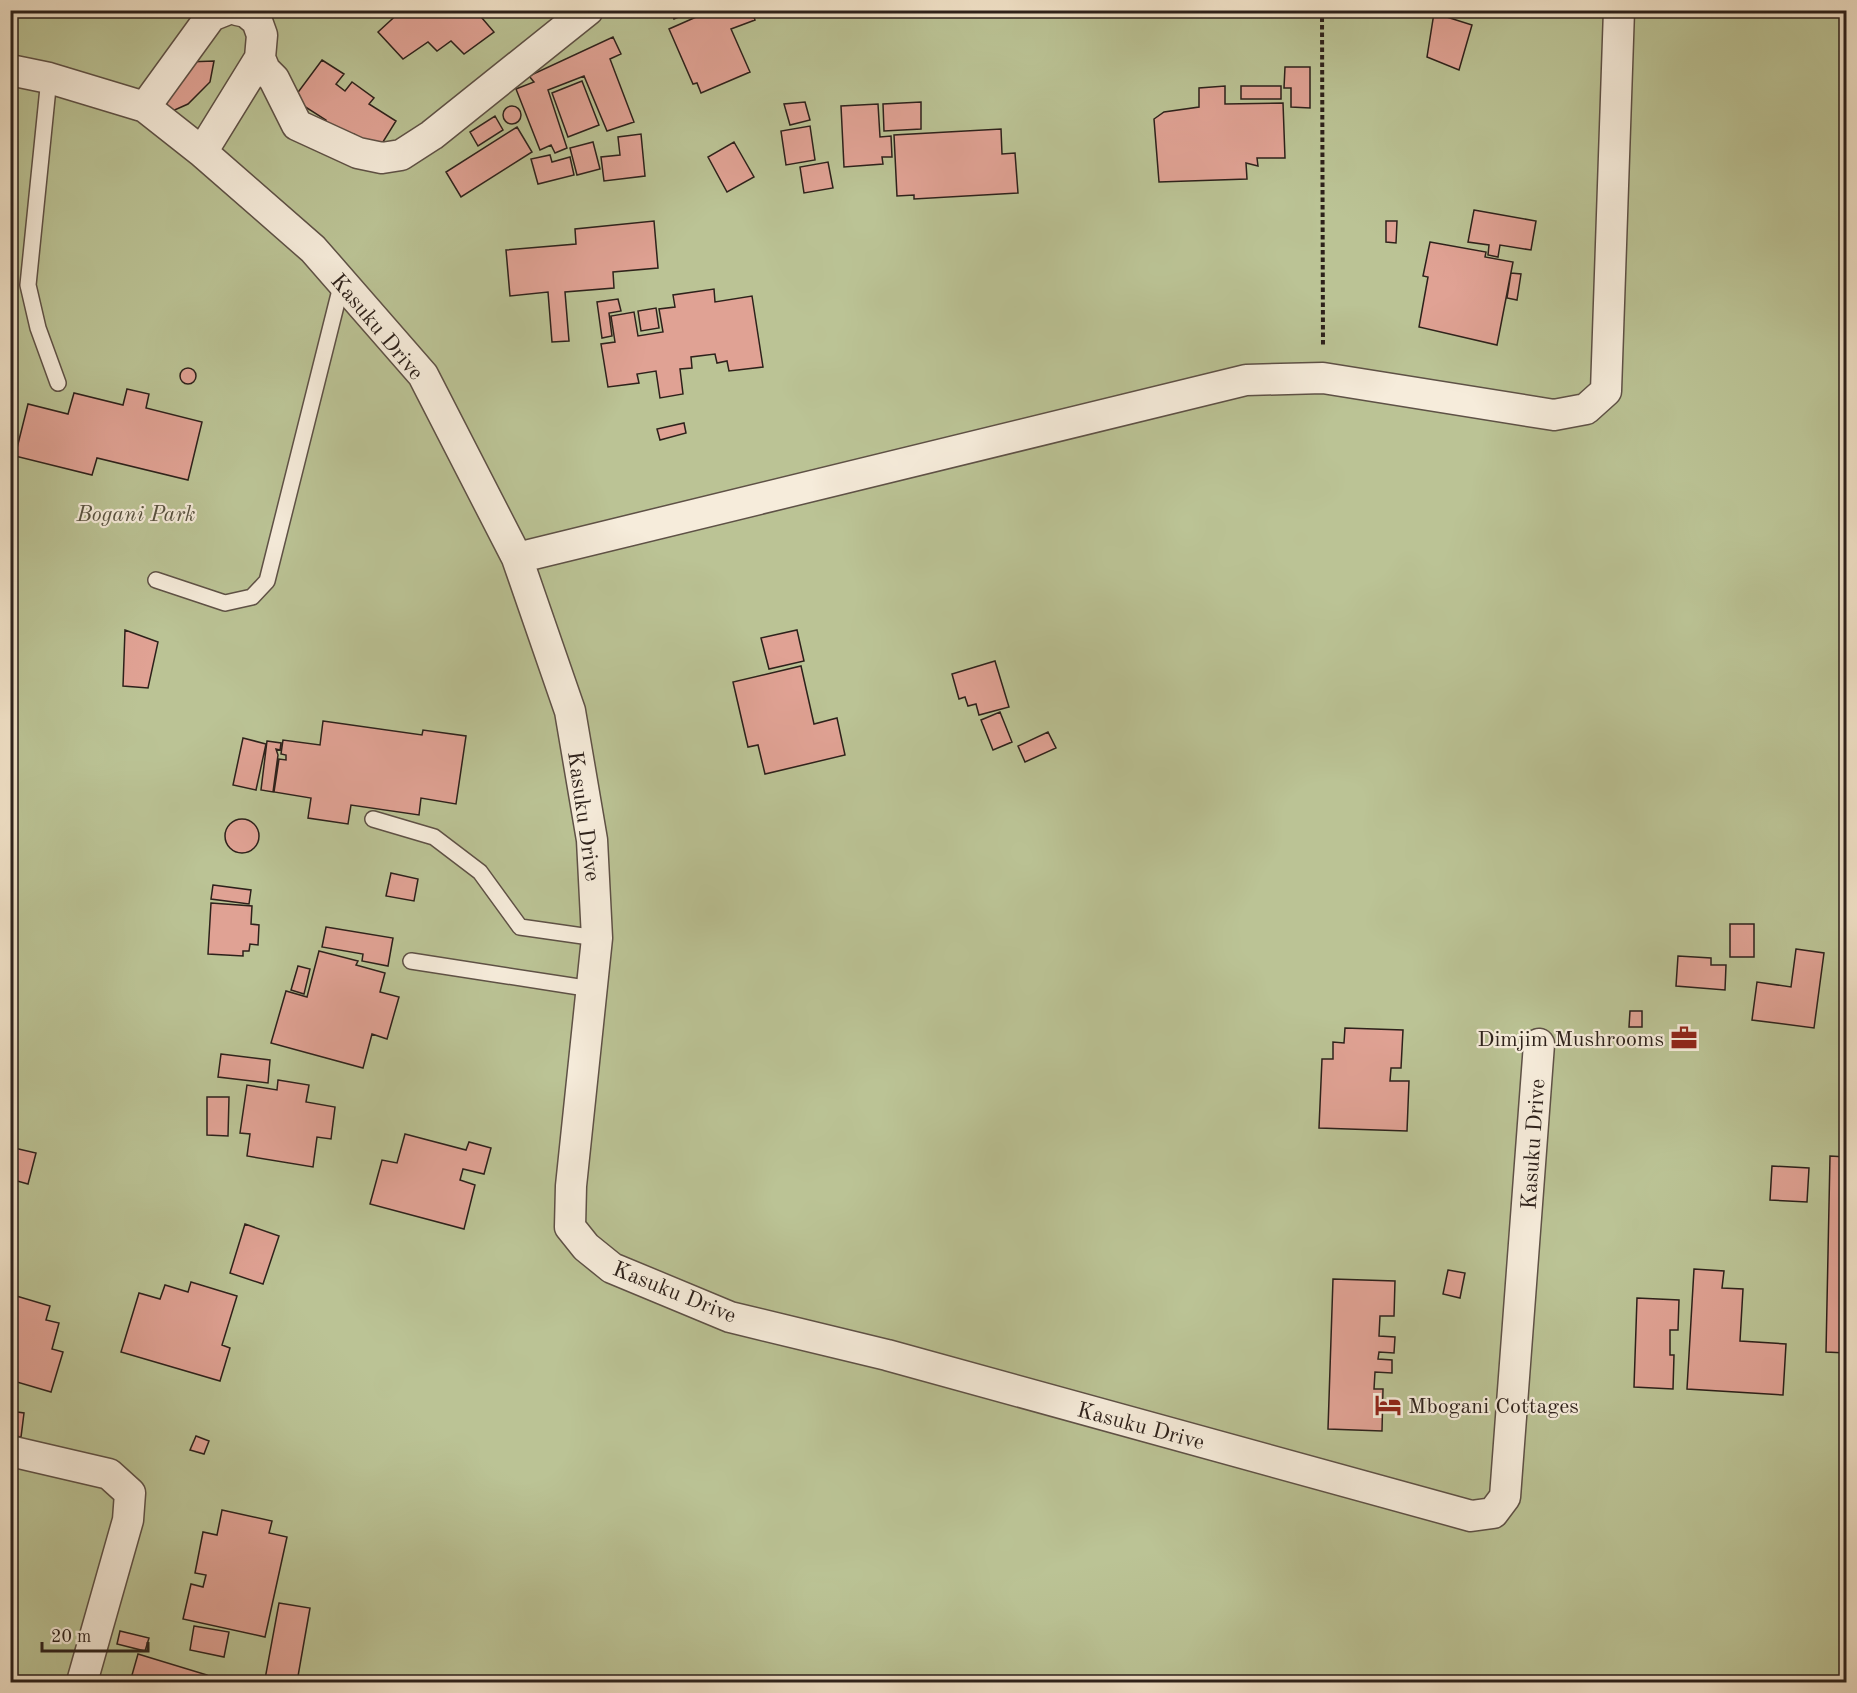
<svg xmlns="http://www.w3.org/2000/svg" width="1857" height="1693" font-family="'Old Standard TT',serif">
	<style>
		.green { fill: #bbc395; stroke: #747258; stroke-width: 1.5 }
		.building { fill: #e0a294; stroke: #2d211b; stroke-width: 1.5 }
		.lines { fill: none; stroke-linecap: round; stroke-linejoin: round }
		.service-casing { stroke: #5e5146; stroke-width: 18 }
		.minor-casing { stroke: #5e5146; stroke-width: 33 }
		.path { stroke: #2d211b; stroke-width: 4; stroke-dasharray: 4.5 3; stroke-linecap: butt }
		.service { stroke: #f6ecdb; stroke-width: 15 }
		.minor { stroke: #f6ecdb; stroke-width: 30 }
		.labels { text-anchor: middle; stroke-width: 4.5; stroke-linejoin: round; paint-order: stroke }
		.street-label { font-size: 22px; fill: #2d211b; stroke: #f6ecdb }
		.park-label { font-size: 22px; font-style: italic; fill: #585240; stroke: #f6ecdb }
		.poi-label { font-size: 22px; fill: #2d211b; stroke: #f6ecdb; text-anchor: end }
	</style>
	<rect width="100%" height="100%" fill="#f1e2c8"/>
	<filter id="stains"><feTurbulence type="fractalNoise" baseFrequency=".00333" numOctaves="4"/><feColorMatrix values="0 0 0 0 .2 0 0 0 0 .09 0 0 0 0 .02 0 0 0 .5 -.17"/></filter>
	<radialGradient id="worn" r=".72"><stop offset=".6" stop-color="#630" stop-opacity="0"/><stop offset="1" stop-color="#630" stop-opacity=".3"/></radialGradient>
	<path class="green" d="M11,11h1835v1671h-1835z"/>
	<path class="building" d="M402,10h88l-8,8 12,14 -30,22 -13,-13 -14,10 -9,-9 -25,17 -25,-27z
		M671,10h24l-21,9z
		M712,10h39l4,10 -24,9 19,43 -49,21 -4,-10 -4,1 -24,-55z
		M1434,13l38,12 -13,45 -32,-13z
		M613,37l8,17 -11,5 24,63 -27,9 -23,-55 -36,14 19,58 -12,5 -4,-8 -11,5 -24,-61 18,-7 -5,-6z
		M322,60l22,14 -8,10 9,7 7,-9 22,16 -5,6 27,17 -18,29 -24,-16 -4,7 -25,-16 1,-5 -33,-21z
		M214,61l-4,21 -22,22 -20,9 -1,-11 20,-40z
		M1285,67h25v41l-19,-1v-19h-7z
		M582,81l17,44 -31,12 -16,-44z
		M1225,86v18l58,-1 2,55h-28l1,8 -12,-3 1,16 -88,3 -5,-63 10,-7 35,-5v-19z
		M1241,86h40v13h-40z
		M805,102l5,18 -20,5 -6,-21z
		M921,102v27l-37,2 -1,-27z
		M878,104l2,33 11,-1 1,21h-10l1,7 -39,3 -3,-61z
		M503 115a9 9 0 1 1 18 0a9 9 0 1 1-18 0Z
		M495,116l8,14 -25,16 -8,-14z
		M810,126l5,34 -29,5 -5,-34z
		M517,127l15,25 -71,45 -15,-25z
		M1001,129l1,25 13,-1 3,40 -104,6v-4l-17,1 -3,-61z
		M641,134l4,42 -41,5 -3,-24 19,-2 -2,-18z
		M593,142l7,27 -23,6 -7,-27z
		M734,142l20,35 -27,15 -19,-35z
		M550,155l2,7 18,-5 4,18 -36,9 -7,-25z
		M828,162l5,26 -29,5 -4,-26z
		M1474,210l62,11 -5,29 -31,-5 -2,12 -10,-2 1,-10 -21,-3z
		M654,221l4,47 -45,4 1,16 -49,4 4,49 -17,1 -4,-50 -38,4 -4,-46 70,-6 -1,-15z
		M1386,221h11l-1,22 -10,-1z
		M1430,242l56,10 -1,5 28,5 -16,83 -78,-18 9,-50 -5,-1z
		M1511,273l10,1 -4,26 -10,-2z
		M714,289l1,13 37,-6 11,71 -34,4 -2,-10 -10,2 -2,-9 -24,3 1,11 -12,1 3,25 -23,4 -4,-27 -19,3 2,9 -31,4 -7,-43 14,-2 -4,-26 23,-4 4,24 25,-4 -4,-23 16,-2 -2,-12z
		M618,299l3,12 -12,2 3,23 -10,2 -5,-36z
		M656,308l3,20 -18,3 -3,-20z
		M180 376a8 8 0 1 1 16 0a8 8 0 1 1-16 0Z
		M127,389l22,5 -3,14 56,14 -14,58 -91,-22 -5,17 -77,-19 13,-52 40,10 6,-21 49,12z
		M684,423l2,10 -26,7 -3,-11z
		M125,630l33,12 -10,46 -25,-2z
		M797,630l7,31 -35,8 -8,-31z
		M995,661l14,46 -30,8 -3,-11 -8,2 -3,-9 -6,2 -7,-25z
		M801,666l13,58 23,-6 8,37 -80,19 -7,-29 -10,2 -15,-65z
		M1000,712l12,30 -19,8 -12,-30z
		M323,721l99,14 1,-5 43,6 -10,68 -35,-6 -2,17 -68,-10 -3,19 -40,-6 3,-20 -37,-6 5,-33 7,1v-5l-5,-1 2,-14 37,5z
		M1048,732l8,16 -31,14 -7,-16z
		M243,738l23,6 -10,46 -23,-5z
		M267,741l14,2 -1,7 -4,-1 2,6 -5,37 -12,-2z
		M225 836a17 17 0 1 1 34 0a17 17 0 1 1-34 0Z
		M391,873l27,6 -4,22 -28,-5z
		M213,885l38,5 -2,14 -38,-5z
		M211,903l41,3 -1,18 8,1 -1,20 -8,-1 -1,7h-6v5l-35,-2z
		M1730,924h24v33h-24z
		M326,927l67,11 -5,28 -26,-5 1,-7 -41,-7z
		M1796,949l28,4 -10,75 -62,-8 5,-38 34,5z
		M319,951l39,10 -2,4 29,8 -5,19 19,5 -12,42 -15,-5 -9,34 -92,-25 15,-52 21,6z
		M1678,956l33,2v7h15l-1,25 -49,-4z
		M298,966l12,3 -6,25 -13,-4z
		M1630,1011h12v16h-13z
		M1345,1028l58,2 -2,38h-10l-1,13h19l-2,50 -88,-3 3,-69h11v-17l11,1z
		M221,1054l49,6 -2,23 -50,-6z
		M278,1080l31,5 -3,17 29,5 -4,32 -14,-2 -4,30 -66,-11 3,-22 -10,-1 7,-48 30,5z
		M207,1097h22l-1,39 -21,-1z
		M405,1134l61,16 3,-8 22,6 -7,26 -21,-5 -3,11 15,5 -11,44 -94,-25 12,-44 15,3z
		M10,1147l26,6 -8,31 -18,-5z
		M1830,1156l16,1v196l-20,-1z
		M1772,1166l37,2 -2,34 -37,-2z
		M245,1224l34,12 -16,48 -33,-11z
		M1694,1269l30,2 -2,17 21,1 -3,52 46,3 -3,51 -96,-6z
		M1448,1270l17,3 -5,25 -17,-4z
		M1333,1279l62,2 -1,35h-14l-1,20 16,1 -1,16 -15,-1 -1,7 14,1v13l-17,-1 -1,17h9l-1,42 -54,-2z
		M191,1282l46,14 -15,49 8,3 -10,33 -99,-29 18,-59 21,6 5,-14 23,7z
		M10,1283l6,2 -3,10 37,11 -4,14 13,3 -7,26 11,3 -12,40 -41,-12z
		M1637,1298l42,2 -1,30h-8v25h4l-1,34 -39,-2z
		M10,1411l14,2 -3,24 -11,-2z
		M196,1436l13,5 -5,13 -14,-4z
		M222,1510l50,11 -3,12 18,4 -22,100 -82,-18 8,-35 12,3 3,-12 -11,-2 8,-41 14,3z
		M279,1603l31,5 -13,74 -32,-3z
		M194,1626l35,6 -5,25 -34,-7z
		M120,1631l29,7 -4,13 -28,-7z
		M138,1654l69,21 -2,7h-75z"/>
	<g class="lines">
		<g class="service-casing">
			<path id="service" d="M49,78l-21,207 10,43 20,55
				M156,580l69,23 27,-6 15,-16 75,-299
				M373,819l61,18 46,35 40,55 77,11
				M411,961l181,28"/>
		</g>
		<g class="minor-casing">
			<path id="minor" d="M260,58l5,12 9,9 23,46 61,28 24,5 19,-3 31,-20 156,-125
				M10,70l39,8 96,29 57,45 111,97 110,126 94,183 53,153 22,129 5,98 -26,248 -1,41 16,20 26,21 118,49 157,38 584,161 22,-3 12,-16 34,-453
				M145,107l66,-91 15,-6
				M202,152l58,-94 2,-23 -5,-14 -11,-9 -9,-2
				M517,558l729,-178 77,-2 231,37 32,-6 20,-18 13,-381
				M10,1451l99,23 21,19 -2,27 -46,162"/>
		</g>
		<path class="path" d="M1322,10l1,336"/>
		<use href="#service" class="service"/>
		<use href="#minor" class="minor"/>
	</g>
	<defs>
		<g id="office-bare" transform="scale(2.07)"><path d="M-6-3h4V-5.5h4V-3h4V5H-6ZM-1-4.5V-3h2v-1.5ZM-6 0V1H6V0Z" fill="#8f2418" stroke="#f6ecdb" stroke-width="2.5" paint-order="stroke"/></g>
		<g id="hotel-bare" transform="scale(2.07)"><path d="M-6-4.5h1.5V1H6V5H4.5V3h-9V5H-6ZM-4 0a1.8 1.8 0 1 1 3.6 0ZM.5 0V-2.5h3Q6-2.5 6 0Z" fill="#8f2418" stroke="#f6ecdb" stroke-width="2.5" paint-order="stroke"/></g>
	</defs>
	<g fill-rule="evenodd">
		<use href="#office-bare" x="1684" y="1038"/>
		<use href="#hotel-bare" x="1388" y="1405"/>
	</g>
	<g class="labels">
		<g class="street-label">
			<text transform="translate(378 326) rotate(50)" y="8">Kasuku Drive</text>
			<text transform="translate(585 816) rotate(82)" y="8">Kasuku Drive</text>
			<text transform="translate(1532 1144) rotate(-86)" y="8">Kasuku Drive</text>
			<text transform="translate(675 1291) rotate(22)" y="8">Kasuku Drive</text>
			<text transform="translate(1141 1425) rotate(15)" y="8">Kasuku Drive</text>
		</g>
		<g class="park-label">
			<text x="136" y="521">Bogani Park</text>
		</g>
		<g class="poi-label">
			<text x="1664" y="1046">Dimjim Mushrooms</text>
			<text x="1408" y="1413" text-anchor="start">Mbogani Cottages</text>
		</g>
	</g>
	<rect width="1857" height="1693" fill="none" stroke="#f1e2c8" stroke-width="36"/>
	<rect x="12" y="12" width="1833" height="1669" fill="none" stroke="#2d211b" stroke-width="3"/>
	<rect x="18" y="18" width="1821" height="1657" fill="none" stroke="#2d211b" stroke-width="1.5"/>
	<path d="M42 1642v9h106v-9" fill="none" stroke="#2d211b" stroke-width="3"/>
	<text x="51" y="1642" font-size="18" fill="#2d211b" stroke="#f6ecdb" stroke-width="4.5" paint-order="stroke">20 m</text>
	<rect width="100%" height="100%" filter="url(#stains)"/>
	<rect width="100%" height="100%" fill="url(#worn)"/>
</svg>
